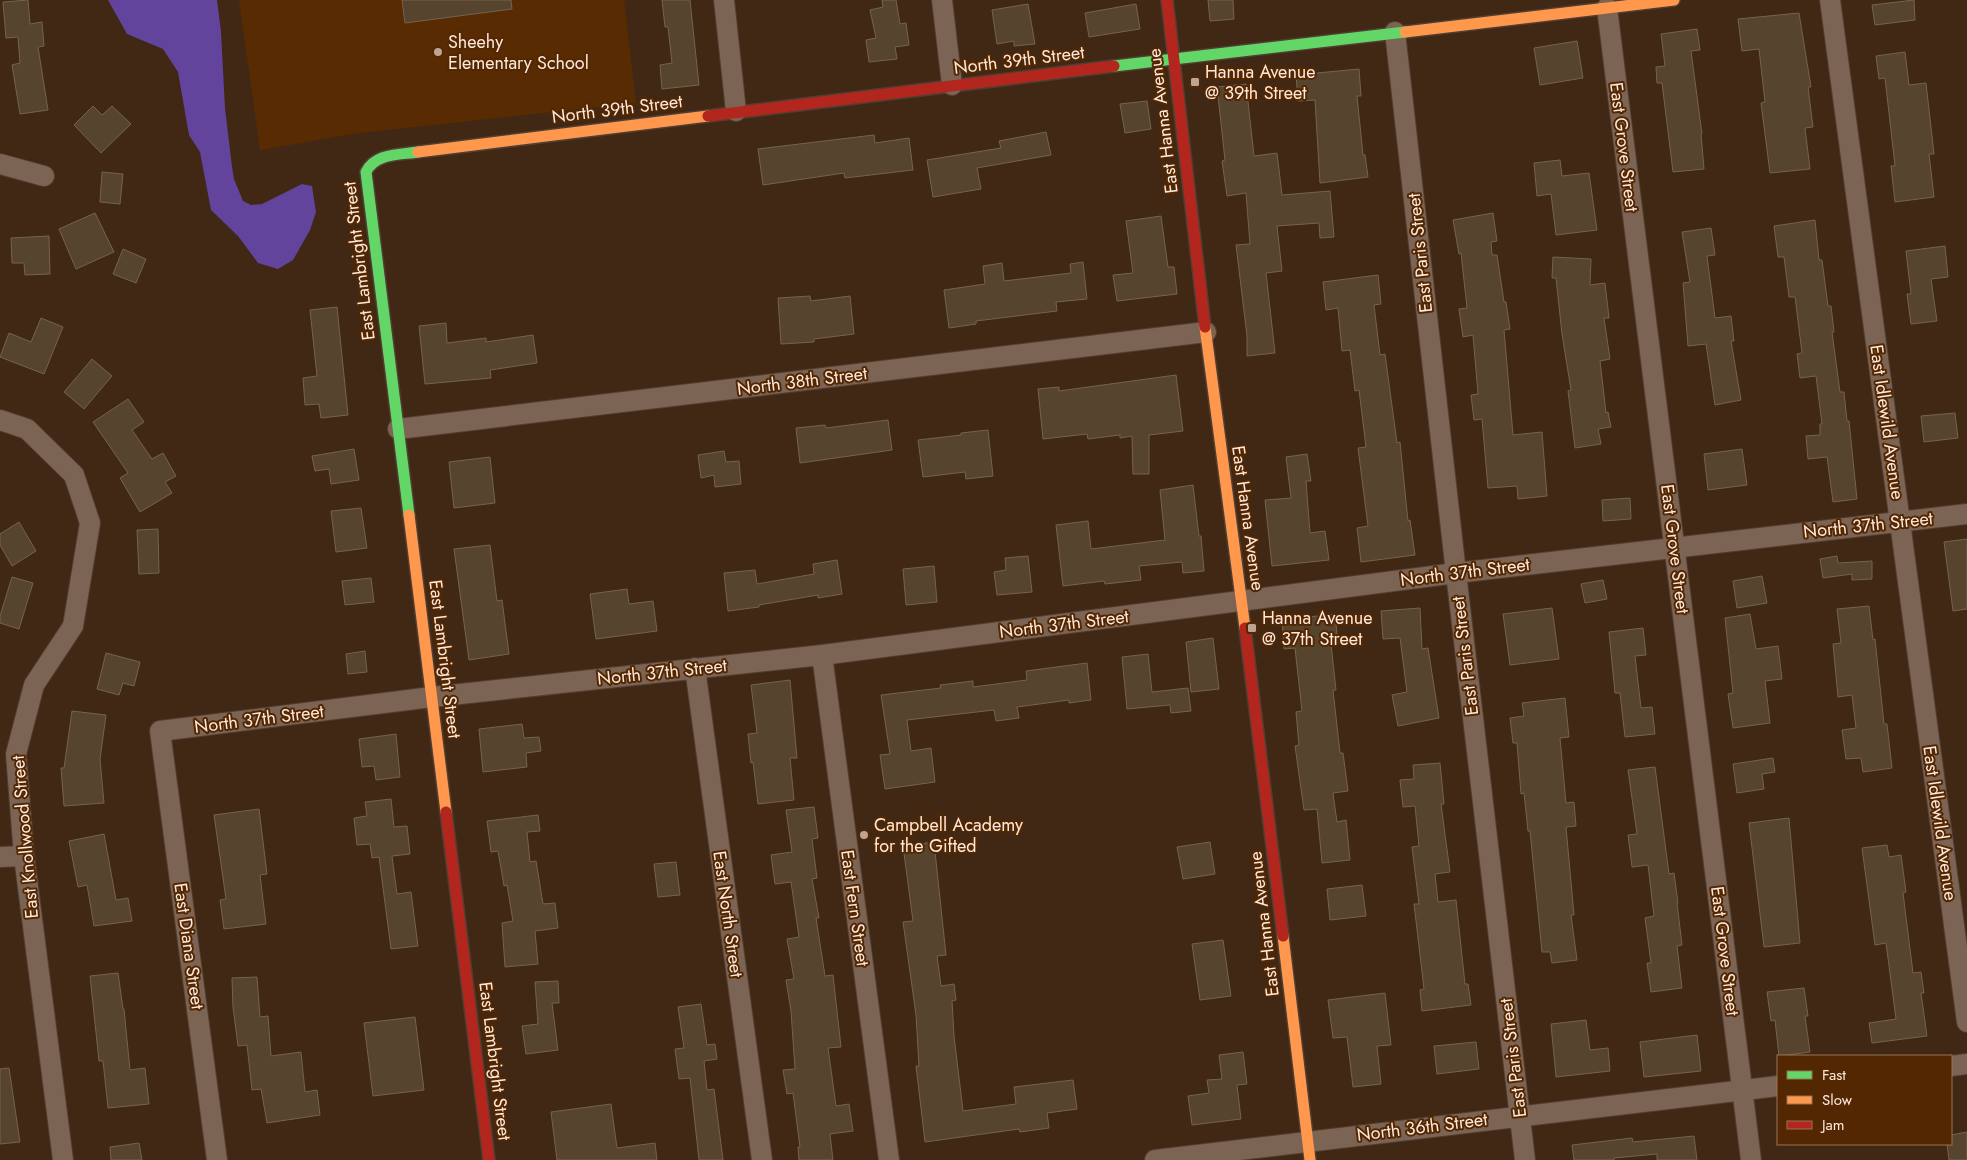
<svg xmlns="http://www.w3.org/2000/svg" width="1967" height="1160" font-family="Jost,sans-serif">
	<style>
		.built { fill: #592b03 }
		.water { fill: #62449c }
		.building { fill: #56442f; stroke: #76634d }
		.lines { fill: none; stroke-linecap: round; stroke-linejoin: round }
		.street-casing { stroke: #503e32; stroke-width: 22 }
		.fast-casing { stroke: #503e32; stroke-width: 14 }
		.slow-casing { stroke: #503e32; stroke-width: 14 }
		.jam-casing { stroke: #503e32; stroke-width: 14 }
		.street { stroke: #7c6454; stroke-width: 20 }
		.fast { stroke: #63d668; stroke-width: 11 }
		.slow { stroke: #ff974d; stroke-width: 11 }
		.jam { stroke: #b3261e; stroke-width: 11 }
		.poi-dot { fill: #bca595; stroke: #532701; stroke-width: 2 }
		.labels { text-anchor: middle; stroke-width: 4; stroke-linejoin: round; paint-order: stroke }
		.poi-label { font-size: 18px; fill: #fee8db; stroke: #532701; text-anchor: start }
		.street-label { font-size: 18px; fill: #fee8db; stroke: #532701 }
	</style>
	<rect width="100%" height="100%" fill="#402814"/>
	<path class="built" d="M239,0h385l12,103 -277,30 -99,17z"/>
	<path class="water" d="M108,0h109l4,32 4,76 7,59 2,12 9,22 8,4 11,-1 40,-20 10,2 4,26 -6,18 -17,30 -15,9 -20,-6 -20,-27 -27,-26 -11,-58 -11,-17 -11,-63 -15,-23 -36,-15z"/>
	<path class="building" d="M28,0l2,24 12,-2 2,24 -6,1 10,63 -28,4 -8,-49 8,-2 -2,-26 -12,1 -3,-36z
		M402,0h109l1,9 -107,14z
		M662,0h28l9,85 -37,4 -2,-24 12,-2 -4,-36h-3z
		M882,0h14l4,24 6,-1 3,22 -14,2 2,12 -28,3 -3,-22 10,-2 -6,-28 13,-3z
		M1208,0h25l1,19 -24,2z
		M1914,0l1,20 -40,5 -3,-20z
		M1028,4l7,40 -21,2v-5l-17,3 -5,-34z
		M1136,4l4,25 -51,8 -4,-24z
		M1799,13l12,74h-3l5,40 -8,1 5,41 -40,4 -9,-70 4,-1 -6,-53 -17,2 -4,-32z
		M1697,29l3,21 -9,1 11,83h-1l3,35 -31,3 -11,-89h-5l-1,-16 9,-1 -4,-32z
		M1577,41l6,37 -43,7 -6,-37z
		M1905,52l4,33 17,-2 8,71h-5l5,43 -39,5 -4,-36h4l-10,-88 -6,1 -3,-23z
		M1359,69l2,27h-4l6,59h2l3,22 -48,6 -5,-83 -17,1 -2,-26z
		M1246,84l8,72 23,-3 5,42 48,-4 4,46 -14,1 -1,-15 -42,3 5,45 -16,2 9,80 -28,3v-20l-11,-91 14,-1 -4,-51 -19,3 -5,-35 3,-1 -8,-73z
		M1147,101l4,28 -26,4 -5,-29z
		M93,106l9,9 10,-9 19,18 -30,29 -27,-28z
		M1046,132l5,23 -74,13 4,21 -48,8 -6,-37 74,-12 -2,-7z
		M874,135l1,8 34,-5 4,32 -68,8 -1,-5 -81,12 -5,-36z
		M1560,160l2,16 27,-3 8,57 -41,5 -5,-41 -14,2 -3,-33z
		M102,172l21,2 -3,30 -20,-2z
		M95,213l19,39 -38,17 -17,-40z
		M1493,213l4,28 -6,1 1,13h5l7,47h2l4,27 -6,1 9,105 29,-3 5,64 -29,3 -1,-13 -29,2 -6,-69 -8,1 -3,-25 7,-1 -5,-59 -10,2 -4,-28 8,-1 -6,-55 -2,1 -6,-34z
		M1161,216l7,51h6l3,27 -60,7 -4,-26 20,-2 -7,-52z
		M1815,220l4,40h3l6,46h3l3,26h-2l8,60h4l3,29h2l8,78 -24,3 -6,-45 -19,2 -2,-23 14,-1v-11h2l-6,-48 -16,2 -3,-24 5,-1 -7,-56h-6l-5,-40h-6l-4,-31z
		M1711,228l4,27 -8,1 8,62 16,-2 3,25h-3l10,59 -26,5 -9,-61 -18,2 -5,-63 7,-1 -8,-50z
		M49,236l1,38 -25,1 -1,-12h-12l-1,-25z
		M1945,246l3,31 -17,2 6,42 -26,3 -4,-30h4l-5,-43z
		M123,249l23,10 -10,24 -23,-9z
		M1553,257l38,2 -1,26 15,-2 4,35h-5l6,41 -10,2 6,52 2,-1 3,15 -13,2 3,15 -26,4 -7,-57 3,-1 -9,-56 -6,-56h-4z
		M1083,262l4,37 -31,3 1,9 -81,10v3l-27,4 -5,-38 41,-6 -2,-18 19,-3 2,18 67,-8 -1,-9z
		M1378,275l3,29 -7,1 6,50 5,-1 12,89 3,-1 8,79 2,-1 5,35 -54,7 -4,-34 11,-2 -10,-78 8,-1 -7,-57 -4,1 -5,-41 -8,1 -4,-43 -12,2 -3,-28z
		M810,296l1,5 39,-5 4,38 -40,5v3l-33,2 -3,-46z
		M337,307l11,108 -27,3 -2,-14 -14,1 -2,-27 14,-2 -7,-66z
		M41,318l22,9 -19,47 -44,-17 9,-24 22,9z
		M446,323l1,20 39,-5v4l47,-7 4,28 -47,7 1,8 -66,6 -6,-58z
		M92,359l20,17 -28,33 -20,-17z
		M1176,375l7,56 -34,4v39h-16l-1,-38 -12,2v-3l-32,4 -1,-5 -44,5 -5,-50 21,-2v4z
		M128,399l16,23 -12,8 20,29 11,-6 13,23 -11,6 7,11 -32,19 -20,-34 8,-5 -35,-51z
		M1955,413l3,25 -34,4 -3,-26z
		M888,420l4,30 -92,13 -4,-35 29,-3 1,3z
		M988,430l5,46 -27,3 -1,-7 -42,5 -5,-37 43,-5v-2z
		M354,449l5,31 -28,4 -2,-15 -14,2 -3,-15z
		M1742,449l5,36 -39,5 -4,-36z
		M724,451l2,11 13,-1 2,23 -26,3 -1,-12 -13,3 -3,-23z
		M1307,454l4,27h-5l4,52 15,-2 4,29 -57,6 -7,-66 26,-2 -5,-41z
		M490,457l5,46 -41,5 -5,-46z
		M1193,485l6,51h2l3,35 -21,2 -1,-11 -43,4 2,14 -36,4 -1,-3 -41,5 -7,-61 32,-4 3,28 74,-9 -5,-50z
		M1630,498l1,21 -28,2 -1,-21z
		M361,508l6,40 -31,4 -5,-41z
		M19,522l17,29 -24,15 -12,-21v-11z
		M158,529l1,44 -20,1 -2,-44z
		M1967,539v70l-14,2 -9,-69z
		M490,545l7,56 5,-1 7,54 -40,6 -15,-111z
		M1028,556l4,36 -35,3 -3,-23 12,-2 -1,-12z
		M1837,556l1,7 34,-2v18l-20,1v-6l-29,4 -3,-19z
		M837,560l5,34 -24,4v-3l-59,10v2l-31,4 -4,-38 31,-3 2,14 57,-10 -1,-10z
		M934,566l3,36 -31,3 -3,-36z
		M1762,576l5,27 -30,5 -4,-27z
		M12,577l21,6 -14,46 -19,-6v-7z
		M371,578l3,24 -29,3 -3,-24z
		M1603,580l4,19 -22,4 -4,-19z
		M627,589l2,15 24,-3 4,30 -61,8 -6,-45z
		M1869,606l4,34 2,-1 9,85h3l5,44 -29,4 -2,-14 -15,1 -4,-29 14,-2 -4,-33 -14,2 -5,-53 8,-1 -4,-34z
		M1420,608l2,41 6,-1 11,70 -41,8 -6,-31 15,-3 -7,-54 -17,1 -2,-28z
		M1552,608l7,51 -49,6 -7,-51z
		M1335,614l3,30h-7l5,46h-3l7,63h3l5,38 -15,2 4,29 9,-2 4,40 -28,3 -5,-54 -13,1 -9,-64 4,-1 -3,-33 6,-1 -7,-63 -11,1 -2,-29z
		M1750,614l6,35 22,-3 4,33 -17,2 5,42 -37,5 -5,-34 5,-1 -8,-75z
		M1643,628l3,27 -11,1 6,52 11,-1 3,27 -30,3 -5,-44h-5l-6,-61z
		M1213,638l6,51 -28,3 -5,-50z
		M365,651l2,21 -19,2 -2,-20z
		M106,653l34,9 -6,24 -11,-3 -4,12 -22,-6z
		M1148,654l4,38 36,-4 3,23 -20,2 -1,-8 -43,4 -5,-52z
		M1087,663l4,37 -22,3v-3l-52,7 2,11 -23,3 -2,-11 -87,10 4,31 20,-3 4,34 -50,7 -5,-34 10,-1 -9,-59 60,-7 -1,-3 33,-4v6l54,-7 -1,-9z
		M790,680l7,78h-7l4,42 -36,4 -5,-42 -2,1 -3,-29 9,-1 -6,-48z
		M1565,698l4,39 -9,1 6,65 8,-1 2,24 -10,1 8,88h-3l6,45 -25,3 -2,-11h-8l-12,-121h-2l-4,-38 -3,1 -4,-51h-4l-3,-25 14,-2 -2,-13z
		M72,711l34,4 -6,44 4,44 -40,3 -3,-38h3z
		M522,724l2,14 15,-1 2,14 -15,2 1,14 -44,5 -4,-43z
		M396,734l4,43 -24,3 -2,-14 -12,1 -3,-28z
		M1773,758l2,14 -13,2 2,15 -27,4 -4,-29z
		M1440,763l4,41h-3l9,68 -15,2 3,28 18,-2 9,84h3l3,21 -49,6 -2,-21 4,-1 -10,-85h5l-7,-57 7,-1 -4,-40 -12,1 -3,-27 14,-1 -1,-14z
		M1655,767l14,107 5,-1 4,30h-1l5,42 -5,1 5,42 -31,4 -4,-29h4l-6,-45 9,-2 -6,-51 -16,2 -4,-32 9,-1 -9,-64z
		M391,799l3,28 13,-1 3,28 -18,2 5,38 14,-2 7,54 -27,3 -12,-92 -7,1 -2,-14 -13,1 -3,-27 13,-2 -2,-14z
		M814,807l4,31 -6,1 5,39 -5,1 7,39h-3l9,58 8,-1 8,72 -13,1 8,58 13,-2 4,27 -23,3 3,26h-34l-1,-13h2l-7,-54 -6,1 -4,-24 12,-1 -4,-58 -5,-31 8,-1 -7,-40 12,-2 -8,-55 -16,2 -4,-29 21,-3 -6,-42z
		M259,809l8,65 -7,1 6,49 -42,5 -4,-29 6,-1 -12,-84z
		M538,815l2,16 -13,1 3,30 6,-1 7,43 12,-1 3,25 -23,3 3,33 -33,3 -3,-44 11,-2 -6,-36 -3,1 -6,-35 -7,1 -4,-31z
		M1789,818l11,125 -36,4 -15,-124z
		M104,834l12,66 12,-2 4,23 -38,5 -7,-41 -9,2 -9,-46z
		M934,842l12,113 -9,1 4,30 13,-2 2,16 -4,1 2,35 9,75 53,-7 -2,-17 59,-7 4,29 -30,4 2,15 -29,4 -1,-3 -94,13 -9,-76h3l-3,-51 -13,-93 10,-1 -10,-75z
		M1210,842l5,32 -32,5 -6,-32z
		M1887,845l2,12 12,-2 5,37 -3,1 10,80 8,-1 3,21h-3l6,43 -55,7 -3,-20 27,-4 -10,-76 -11,2 -13,-97z
		M676,862l4,33 -22,2 -4,-33z
		M1362,885l4,31 -36,4 -3,-31z
		M1223,940l8,56 -31,4 -8,-56z
		M118,973l5,36h1l6,61 15,-2 4,36 -41,4 -5,-47h-4l-9,-85z
		M257,977l3,40 8,-1 3,40 30,-4 4,40 12,-2 3,25 -53,8 -6,-34 -9,1 -5,-45 -9,1 -5,-39 -1,-29z
		M558,981l1,22h-7l6,47 -32,4 -4,-28 16,-2 -3,-42z
		M1804,988l4,28h-3l5,36 -31,4 -4,-36 -4,1 -4,-29z
		M1385,993l6,52 -14,1 4,38 -28,3 -6,-50 -14,1 -5,-38z
		M701,1004l6,41 8,-1 2,15 -13,2 3,29 7,-1 9,71h-24l-9,-82 -11,1 -4,-30 9,-1 -6,-41z
		M415,1017l9,73 -51,6 -9,-73z
		M1586,1020l4,30 18,-2 2,23 -54,6 -5,-53z
		M1697,1035l4,36 -57,6 -4,-35z
		M1476,1042l3,27 -42,5 -3,-28z
		M1243,1052l4,32 -10,1 4,34 -49,6 -4,-29 21,-3 -2,-13 15,-1 -3,-24z
		M9,1068l11,74 -20,2v-75z
		M611,1104l6,44 38,-5 2,17h-100l-6,-48z
		M1967,1132v28h-18l-2,-16h4v-9z
		M1694,1136l3,24h-40v-6l-43,4v2h-40l-2,-15 60,-7 1,4z
		M139,1143l3,17h-31l-1,-13z"/>
	<g class="lines">
		<g class="street-casing">
			<path id="street" d="M724,0l12,111
				M942,0l10,85
				M1830,0l137,1022
				M1607,8l144,1152
				M1395,32l61,541 69,587
				M0,164l44,12
				M0,420l27,9 47,46 16,48 -17,103 -39,59 -18,69 8,102 39,304
				M398,429l808,-97
				M822,655l67,505
				M695,668l67,492
				M0,857l24,-1
				M1951,1066l16,-2
				M217,1160l-57,-429 272,-34 390,-42 634,-82 511,-59
				M1155,1160l623,-74"/>
		</g>
		<g class="fast-casing">
			<path id="fast" d="M1114,66l291,-34
				M409,515l-43,-343c9,-19 33,-17 52,-20"/>
		</g>
		<g class="slow-casing">
			<path id="slow" d="M1405,32l269,-32
				M418,152l290,-36
				M1205,327l40,301
				M409,515l37,297
				M1283,936l27,224"/>
		</g>
		<g class="jam-casing">
			<path id="jam" d="M1167,0l38,327
				M708,116l406,-50
				M1245,628l38,308
				M446,812l43,348"/>
		</g>
		<use href="#street" class="street"/>
		<use href="#fast" class="fast"/>
		<use href="#slow" class="slow"/>
		<use href="#jam" class="jam"/>
	</g>
	<g class="poi-dot">
		<circle cx="438" cy="52" r="5"/>
		<rect x="1190" y="77" width="10" height="10" rx="2.5"/>
		<rect x="1247" y="623" width="10" height="10" rx="2.5"/>
		<circle cx="864" cy="835" r="5"/>
	</g>
	<g class="labels">
		<g class="poi-label">
			<text x="448" y="48">Sheehy<tspan x="448" dy="21">Elementary School</tspan></text>
			<text x="1205" y="78">Hanna Avenue<tspan x="1205" dy="21">@ 39th Street</tspan></text>
			<text x="1262" y="624">Hanna Avenue<tspan x="1262" dy="21">@ 37th Street</tspan></text>
			<text x="874" y="831">Campbell Academy<tspan x="874" dy="21">for the Gifted</tspan></text>
		</g>
		<g class="street-label">
			<text transform="translate(1019 60) rotate(-7)" y="6">North 39th Street</text>
			<text transform="translate(617 109) rotate(-7)" y="6">North 39th Street</text>
			<text transform="translate(1163 121) rotate(-97)" y="6">East Hanna Avenue</text>
			<text transform="translate(1624 147) rotate(83)" y="6">East Grove Street</text>
			<text transform="translate(1420 253) rotate(-96)" y="6">East Paris Street</text>
			<text transform="translate(359 261) rotate(-97)" y="6">East Lambright Street</text>
			<text transform="translate(802 381) rotate(-7)" y="6">North 38th Street</text>
			<text transform="translate(1887 422) rotate(82)" y="6">East Idlewild Avenue</text>
			<text transform="translate(1248 518) rotate(82)" y="6">East Hanna Avenue</text>
			<text transform="translate(1868 525) rotate(-6)" y="6">North 37th Street</text>
			<text transform="translate(1675 549) rotate(83)" y="6">East Grove Street</text>
			<text transform="translate(1465 572) rotate(-7)" y="6">North 37th Street</text>
			<text transform="translate(1064 624) rotate(-7)" y="6">North 37th Street</text>
			<text transform="translate(1465 656) rotate(-97)" y="6">East Paris Street</text>
			<text transform="translate(445 659) rotate(83)" y="6">East Lambright Street</text>
			<text transform="translate(662 672) rotate(-6)" y="6">North 37th Street</text>
			<text transform="translate(259 719) rotate(-7)" y="6">North 37th Street</text>
			<text transform="translate(1940 823) rotate(82)" y="6">East Idlewild Avenue</text>
			<text transform="translate(25 837) rotate(-95)" y="6">East Knollwood Street</text>
			<text transform="translate(855 908) rotate(82)" y="6">East Fern Street</text>
			<text transform="translate(728 914) rotate(82)" y="6">East North Street</text>
			<text transform="translate(1264 924) rotate(-97)" y="6">East Hanna Avenue</text>
			<text transform="translate(189 946) rotate(82)" y="6">East Diana Street</text>
			<text transform="translate(1725 951) rotate(83)" y="6">East Grove Street</text>
			<text transform="translate(1513 1058) rotate(-97)" y="6">East Paris Street</text>
			<text transform="translate(495 1061) rotate(83)" y="6">East Lambright Street</text>
			<text transform="translate(1422 1127) rotate(-7)" y="6">North 36th Street</text>
		</g>
	</g>
	<rect x="1777" y="1055" width="175" height="90" fill="#532701" stroke="#977458"/>
	<rect x="1787" y="1071" width="25" height="8" fill="#63d668" stroke="#977458"/>
	<text x="1822" y="1080" font-size="15" fill="#fee8db">Fast</text>
	<rect x="1787" y="1096" width="25" height="8" fill="#ff974d" stroke="#977458"/>
	<text x="1822" y="1105" font-size="15" fill="#fee8db">Slow</text>
	<rect x="1787" y="1121" width="25" height="8" fill="#b3261e" stroke="#977458"/>
	<text x="1822" y="1130" font-size="15" fill="#fee8db">Jam</text>
</svg>
